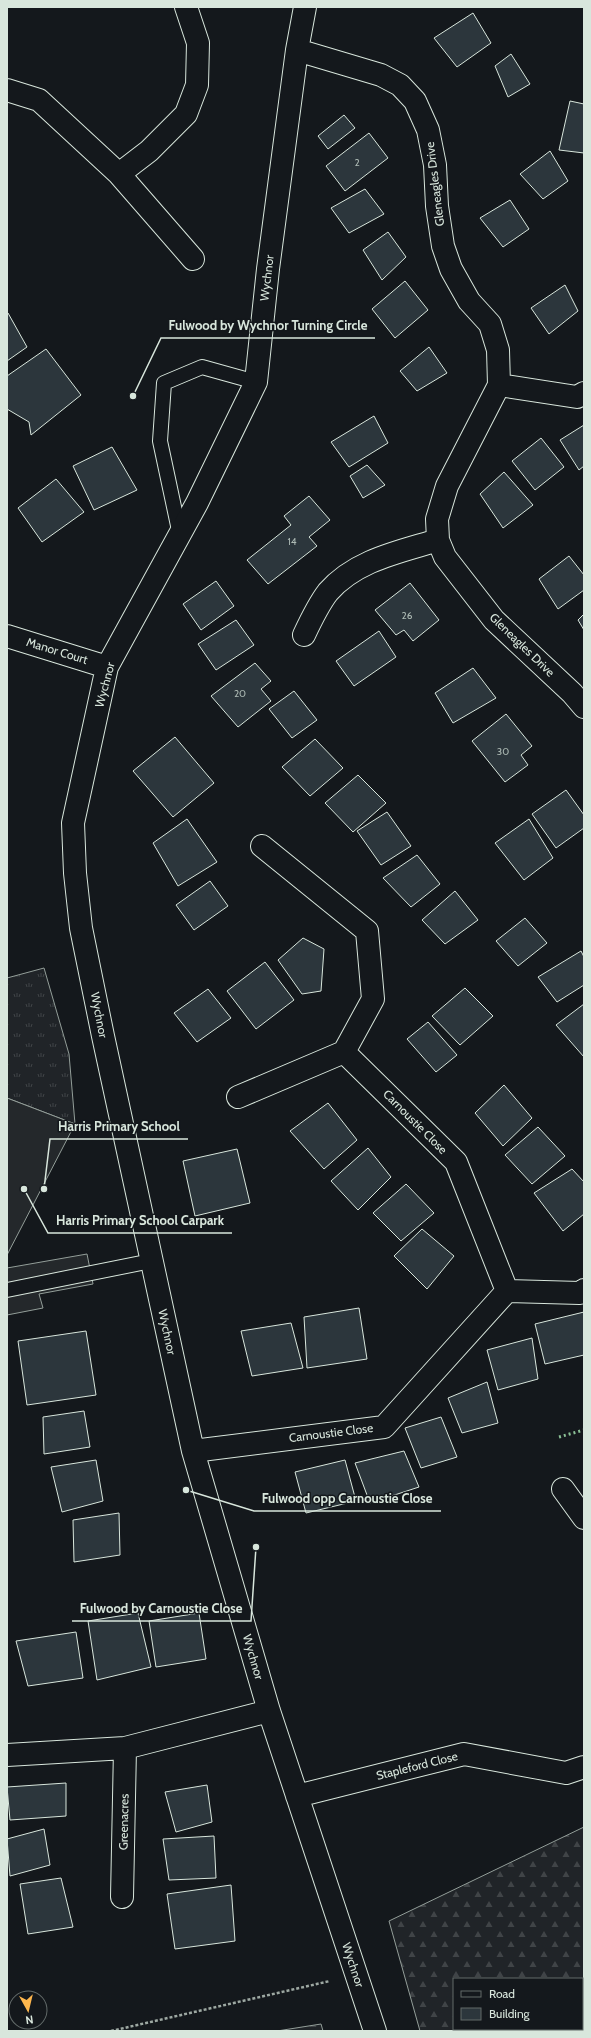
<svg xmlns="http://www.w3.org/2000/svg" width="591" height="2038" font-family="Cabin,sans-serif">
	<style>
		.grass { fill: url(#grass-tufts); stroke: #939e99 }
		.forest { fill: url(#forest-firs); stroke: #939e99; fill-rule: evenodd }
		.parking { fill: #24282b; stroke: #939e99 }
		.building { fill: #2c363c; stroke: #d8e6dc }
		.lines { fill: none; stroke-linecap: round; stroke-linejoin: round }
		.lane-casing { stroke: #d8e6dc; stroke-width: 16 }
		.street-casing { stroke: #d8e6dc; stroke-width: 24 }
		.path { stroke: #9da8a2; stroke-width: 2.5; stroke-dasharray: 3 2; stroke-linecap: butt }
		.lane { stroke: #14181c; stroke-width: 14 }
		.street { stroke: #14181c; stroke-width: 22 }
		.hedge { stroke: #8ac095; stroke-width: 3; stroke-dasharray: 2 3; stroke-linecap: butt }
		.labels { text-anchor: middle; stroke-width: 3; stroke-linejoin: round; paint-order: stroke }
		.number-label { font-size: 10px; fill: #adbab4 }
		.street-label { font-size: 12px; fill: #d8e6dc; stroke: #14181c }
		.leader { fill: none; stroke: #d8e6dc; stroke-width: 1.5 }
		.callout-dot { fill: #d8e6dc; stroke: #14181c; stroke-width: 1.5 }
		.callout-label { font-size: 13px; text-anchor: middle; font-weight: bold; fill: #d8e6dc; stroke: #14181c; stroke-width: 3; stroke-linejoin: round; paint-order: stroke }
	</style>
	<defs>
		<pattern id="grass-tufts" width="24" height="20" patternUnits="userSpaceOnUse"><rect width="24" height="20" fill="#202428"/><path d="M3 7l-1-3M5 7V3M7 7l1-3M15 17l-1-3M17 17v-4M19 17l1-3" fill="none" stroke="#404447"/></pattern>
		<pattern id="forest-firs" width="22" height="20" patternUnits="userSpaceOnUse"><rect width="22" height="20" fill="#202428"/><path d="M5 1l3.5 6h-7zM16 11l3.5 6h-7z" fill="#404447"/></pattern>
	</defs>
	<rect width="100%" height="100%" fill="#14181c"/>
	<path class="grass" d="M44,968l25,86 6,70 -68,-26v-120z"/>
	<path class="forest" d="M584,1827v204h-164l-31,-110zM454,1979h128v50h-128z
		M321,2024l2,7h-46z"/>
	<path class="parking" d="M7,1098l68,26 -68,131z
		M87,1254l6,30 -54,10 4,14 -36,7v-47z"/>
	<path class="building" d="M473,13l18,30 -34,24 -23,-29z
		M511,54l19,30 -22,13 -13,-31z
		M570,101l14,3v49l-25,-3z
		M344,115l11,13 -27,21 -10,-13z
		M369,133l19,25 -43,33 -19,-25z
		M550,151l18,30 -25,18 -23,-25z
		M365,189l19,25 -35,19 -18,-25z
		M510,200l19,29 -26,18 -23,-29z
		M388,232l18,25 -24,23 -19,-30z
		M405,281l23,29 -33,28 -23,-29z
		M565,285l13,26 -29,23 -18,-26z
		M8,313l19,34 -20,14v-48z
		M429,347l18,26 -30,18 -17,-20z
		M46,349l35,46 -50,40 -2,-13 -22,-13v-33z
		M374,416l14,27 -39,24 -18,-25z
		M584,425v41l-5,4 -19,-30z
		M541,438l23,29 -29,23 -23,-29z
		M112,447l25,43 -43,20 -21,-44z
		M367,465l18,20 -22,13 -13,-22z
		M504,472l29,33 -30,23 -23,-34z
		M56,479l28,33 -42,30 -24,-34z
		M309,496l21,24 -21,17 8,9 -49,38 -21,-24 44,-35 -7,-9z
		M569,556l15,19v15l-26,19 -19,-30z
		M216,581l18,25 -33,24 -18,-26z
		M410,583l29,37 -26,21 -9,-11 -8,5 -21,-25z
		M584,614v16l-6,-10z
		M236,620l18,25 -38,25 -18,-26z
		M379,631l17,26 -42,29 -18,-25z
		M255,663l16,18 -10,8 10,12 -33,26 -27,-31z
		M473,668l23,30 -43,25 -18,-30z
		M294,691l23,29 -25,18 -23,-29z
		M506,714l26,32 -11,9 7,10 -23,17 -33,-41z
		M175,737l39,46 -41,34 -40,-46z
		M315,739l28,29 -33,28 -28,-29z
		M358,775l28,28 -33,29 -28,-29z
		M566,790l18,25v13l-28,20 -24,-34z
		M387,812l24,34 -30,19 -24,-34z
		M187,819l30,43 -39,24 -25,-43z
		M529,819l24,39 -29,22 -29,-37z
		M417,855l23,29 -29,23 -28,-29z
		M210,881l18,25 -34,24 -18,-25z
		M455,891l23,29 -33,24 -23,-24z
		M525,918l22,25 -29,23 -22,-25z
		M303,938l21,11 -3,42 -19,3 -24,-34z
		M581,951l3,6v28l-27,17 -19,-25z
		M265,962l29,38 -38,29 -29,-38z
		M465,988l28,28 -33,29 -28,-29z
		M208,989l23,29 -34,24 -23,-29z
		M584,1004v53l-28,-32z
		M428,1022l29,33 -21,17 -29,-33z
		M504,1085l28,33 -29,28 -28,-33z
		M328,1103l29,37 -33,29 -34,-38z
		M538,1127l27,29 -33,28 -27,-29z
		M368,1148l23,29 -33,33 -27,-29z
		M237,1149l13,54 -55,13 -12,-55z
		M572,1169l12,13v32l-21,17 -29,-38z
		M406,1184l28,29 -33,28 -28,-28z
		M422,1229l32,27 -27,33 -33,-33z
		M359,1308l8,51 -60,9 -3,-51z
		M584,1312v43l-39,9 -10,-40z
		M291,1323l12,45 -51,8 -11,-45z
		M86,1331l10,64 -69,10 -9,-64z
		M532,1338l6,41 -40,11 -11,-40z
		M487,1382l11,41 -36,10 -14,-35z
		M84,1411l6,36 -46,7 -1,-37z
		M441,1417l16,40 -36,11 -16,-40z
		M404,1451l15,36 -49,16 -15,-40z
		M96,1460l7,41 -41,11 -11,-45z
		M345,1460l11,41 -50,12 -11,-41z
		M119,1513l1,42 -46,7 -1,-42z
		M138,1613l13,54 -54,13 -9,-59z
		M199,1613l7,46 -50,8 -7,-46z
		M76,1632l7,46 -55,8 -12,-45z
		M66,1783v33l-56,4 -3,-33z
		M207,1785l5,37 -36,10 -11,-40z
		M44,1829l6,36 -40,11 -3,-37z
		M214,1836l2,42 -47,2 -6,-41z
		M61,1878l12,49 -45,7 -8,-50z
		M231,1885l4,56 -60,8 -8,-55z"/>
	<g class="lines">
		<g class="lane-casing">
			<path id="lane" d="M180,535l-20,-94 4,-58 38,-16 54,15
				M7,1290l144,-29"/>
		</g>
		<g class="street-casing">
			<path id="street" d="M305,7l-8,43 -29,219 -12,113 -59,121 -90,164 -34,156 2,50 6,55 22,108 90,415 76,260 106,320
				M297,50l84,25 19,10 15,16 13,29 7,35 2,41 6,40 8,23 18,32 21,23 8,26 1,35 -52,101 -10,33 1,21 7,17 49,63 78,73 12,14
				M7,90l32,10 80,74 74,85
				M119,174l30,-23 37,-37 11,-29 1,-42 -12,-36
				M499,385l78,12 7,-4
				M304,635c7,-15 14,-30 24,-43 28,-32 71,-40 110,-52
				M7,636l100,31
				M238,1097l106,-45
				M507,1291l73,2 4,-3
				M193,1451l191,-24 123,-136 -51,-129 -112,-110 29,-53 -6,-68 -105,-85
				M563,1489l21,29
				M7,1755l118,-7 144,-37
				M297,1796l167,-42 102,19 18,-6
				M122,1897l3,-149"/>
		</g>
		<path class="path" d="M111,2031l219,-50"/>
		<use href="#lane" class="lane"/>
		<use href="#street" class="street"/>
		<path class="hedge" d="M559,1437l25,-7"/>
	</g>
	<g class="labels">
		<g class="number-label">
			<text x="357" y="166">2</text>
			<text x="292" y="545">14</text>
			<text x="407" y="619">26</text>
			<text x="240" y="697">20</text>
			<text x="503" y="755">30</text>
		</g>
		<g class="street-label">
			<text transform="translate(435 184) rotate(-97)" y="4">Gleneagles Drive</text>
			<text transform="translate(267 278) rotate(-83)" y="4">Wychnor</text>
			<text transform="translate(522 645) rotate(44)" y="4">Gleneagles Drive</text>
			<text transform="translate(57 651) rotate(17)" y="4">Manor Court</text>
			<text transform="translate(105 685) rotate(-75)" y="4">Wychnor</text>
			<text transform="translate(99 1015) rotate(79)" y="4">Wychnor</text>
			<text transform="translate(415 1122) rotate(45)" y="4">Carnoustie Close</text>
			<text transform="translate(167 1332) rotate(78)" y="4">Wychnor</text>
			<text transform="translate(331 1433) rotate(-7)" y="4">Carnoustie Close</text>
			<text transform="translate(253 1657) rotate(74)" y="4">Wychnor</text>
			<text transform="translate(417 1766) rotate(-14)" y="4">Stapleford Close</text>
			<text transform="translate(124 1822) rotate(-89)" y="4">Greenacres</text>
			<text transform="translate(353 1965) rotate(72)" y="4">Wychnor</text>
		</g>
	</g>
	<path class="leader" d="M133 396L161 338H375M44 1189L50 1139H188M24 1189L48 1233H232M186 1490L254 1511H441M256 1547L251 1621H72"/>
	<g class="callout-dot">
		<circle cx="133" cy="396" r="4"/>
		<circle cx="44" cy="1189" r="4"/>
		<circle cx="24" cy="1189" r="4"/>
		<circle cx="186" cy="1490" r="4"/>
		<circle cx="256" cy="1547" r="4"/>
	</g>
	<g class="callout-label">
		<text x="268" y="330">Fulwood by Wychnor Turning Circle</text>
		<text x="119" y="1131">Harris Primary School</text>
		<text x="140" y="1225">Harris Primary School Carpark</text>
		<text x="347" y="1503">Fulwood opp Carnoustie Close</text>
		<text x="161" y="1613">Fulwood by Carnoustie Close</text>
	</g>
	<rect width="591" height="2038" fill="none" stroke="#d8e6dc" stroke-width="16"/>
	<rect x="453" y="1978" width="130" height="52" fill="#14181c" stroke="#626a69"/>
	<rect x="461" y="1991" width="20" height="6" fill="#14181c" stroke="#626a69"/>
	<text x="489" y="1998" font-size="12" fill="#d8e6dc">Road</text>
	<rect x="461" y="2008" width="20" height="12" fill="#2c363c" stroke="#626a69"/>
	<text x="489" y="2018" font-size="12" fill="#d8e6dc">Building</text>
	<g transform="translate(28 2010) rotate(172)"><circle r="19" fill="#14181c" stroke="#626a69"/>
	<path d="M0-3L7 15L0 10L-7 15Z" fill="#ffb74d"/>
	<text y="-6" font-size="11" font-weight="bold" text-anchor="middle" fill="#d8e6dc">N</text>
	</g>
</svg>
